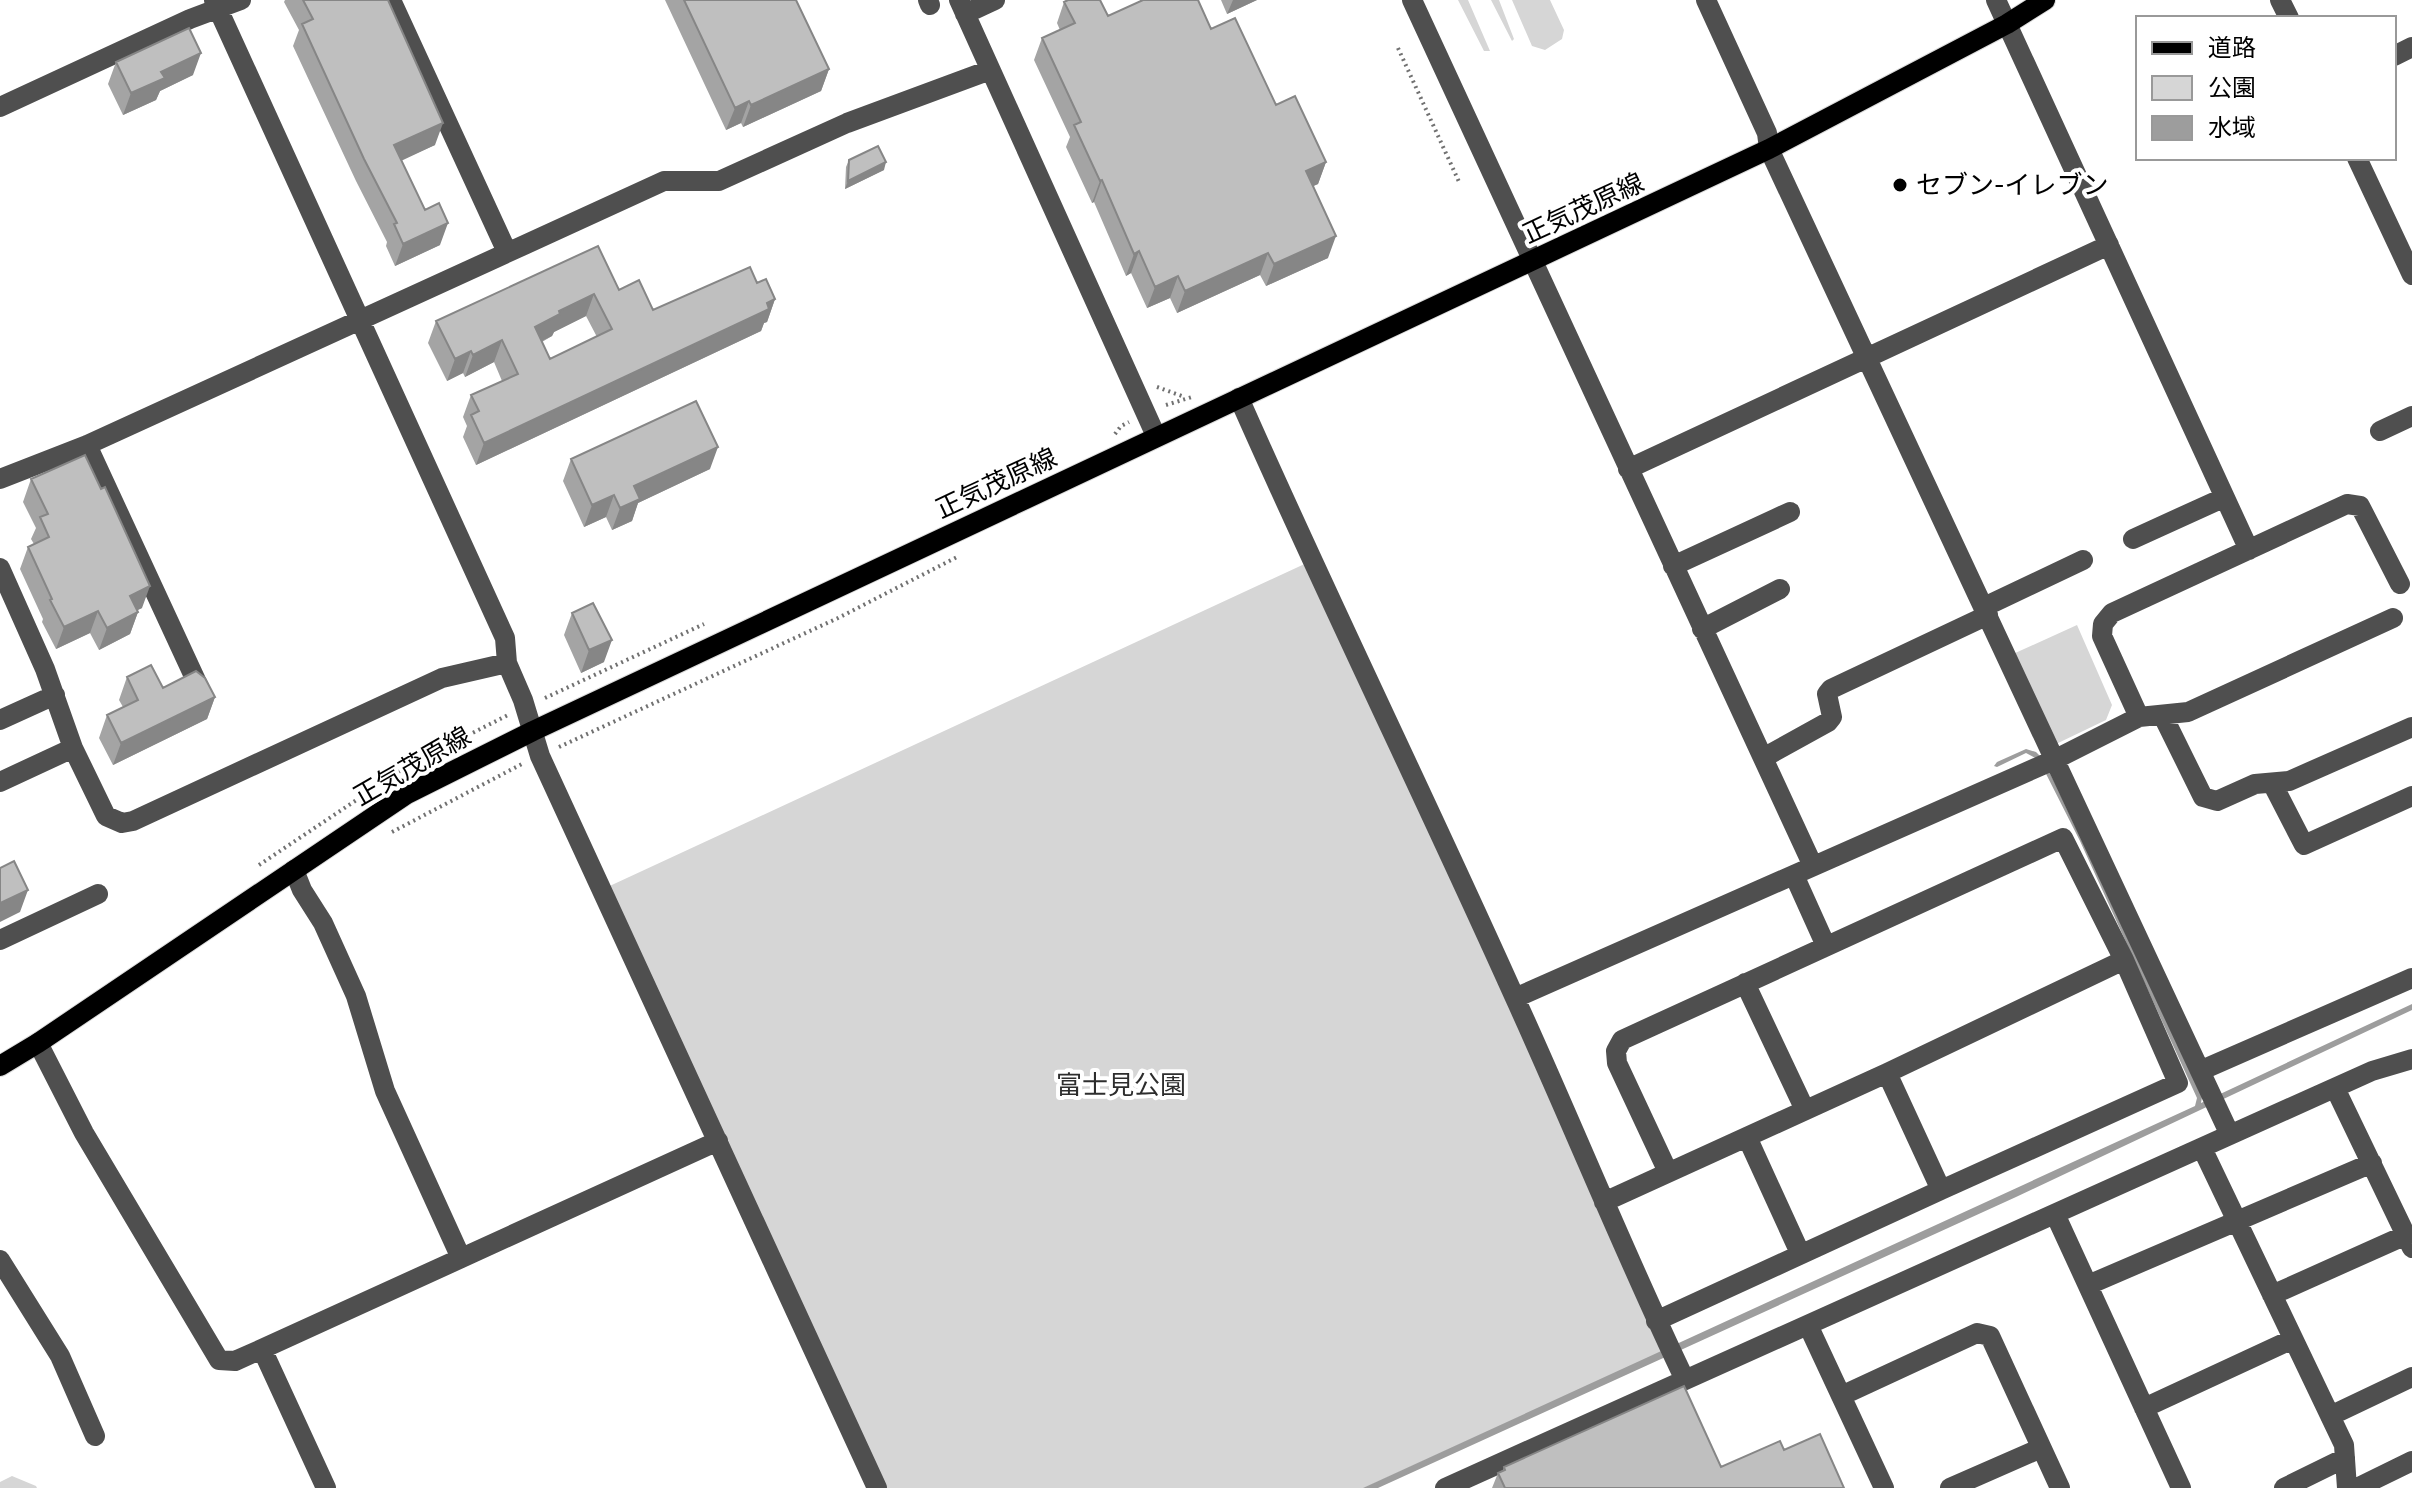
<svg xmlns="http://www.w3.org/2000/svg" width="2412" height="1488" font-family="'Fira Sans','Noto Sans JP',sans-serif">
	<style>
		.green { fill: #d6d6d6 }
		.water { fill: #9d9d9d }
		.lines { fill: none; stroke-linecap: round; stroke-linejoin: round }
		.major-casing { stroke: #dbdbdb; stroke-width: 22 }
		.path { stroke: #717171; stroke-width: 4; stroke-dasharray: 2 4; stroke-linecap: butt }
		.minor { stroke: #4f4f4f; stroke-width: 20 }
		.major { stroke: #000; stroke-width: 20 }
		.wall { fill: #a4a4a4; fill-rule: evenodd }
		.shaded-wall { fill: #868686 }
		.building { fill: #bfbfbf; stroke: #868686; stroke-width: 2; fill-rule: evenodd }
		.poi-dot { fill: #000; stroke: #fff; stroke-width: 3 }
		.labels { text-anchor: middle; stroke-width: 8; stroke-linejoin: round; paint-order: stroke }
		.poi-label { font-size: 26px; fill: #000; stroke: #fff; text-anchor: start }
		.street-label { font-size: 26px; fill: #000; stroke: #fff }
		.park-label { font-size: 26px; fill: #2d2d2d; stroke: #fff }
	</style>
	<rect width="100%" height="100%" fill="#fff"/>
	<path class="green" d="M1458,0h10l22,51h-6z
		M1491,0h8l15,39 -2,2z
		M1512,0h38l14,30 -2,9 -17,11 -13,-4z
		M1311,561l359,787 -306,140h-487l-276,-598z
		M2077,625l35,80 -6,15 -50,24 -43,-90z
		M12,1476l24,10 1,2h-37v-6z"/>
	<path class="water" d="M2026,749l10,3 8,8 158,337 -1,6 211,-99v6l-396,187 -638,291h-15l832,-382 2,-8 -117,-257 -41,-81 -13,-7 -29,14 -3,-1 3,-4z"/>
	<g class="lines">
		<g class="major-casing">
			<path id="major" d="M0,1066l38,-23 369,-249 126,-63 1236,-582 238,-125 38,-24"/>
		</g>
		<path class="path" d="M1398,48l62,136
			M1157,387l25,9
			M1166,405l26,-8
			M1115,434l6,-8 8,-4
			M545,698l159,-74
			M559,747l279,-129 121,-62
			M392,832l130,-68
			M259,865l150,-100 99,-50"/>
		<path class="minor" d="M214,0l291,638 2,25 16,37 17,56 337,732
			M391,0l116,252
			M928,0l2,5
			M959,0l197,436
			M1412,0l401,866
			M1706,0l61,133 2,16 461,986
			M1996,0l253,550
			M2280,0l9,18
			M965,14l30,-14
			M2394,56l18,-9
			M0,107l190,-88 51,-19
			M2357,158l55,117
			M1239,398c89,202 186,399 276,600 58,127 110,257 170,382
			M2380,431l32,-15
			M87,445l112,242
			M1628,469l481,-224
			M0,479l87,-34 577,-264h55l128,-58 143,-53
			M2133,539l90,-41
			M1673,566l117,-54
			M0,568l45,101 28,79 33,68 16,7 11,-2 309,-143 65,-15
			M1984,607l99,-47
			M1702,629l78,-40
			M2163,716l40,81 14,4 38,-17 34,-3 123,-54
			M2139,717l-37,-81 1,-12 9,-11 235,-109 13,2 40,78
			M0,720l55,-25
			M1763,758l65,-36 4,-5 -5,-23 4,-5 157,-74
			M0,782l73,-34
			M2272,783l32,62 108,-49
			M294,870l8,20 21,33 33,73 29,95 76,167
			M1794,875l32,71
			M0,940l98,-46
			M1745,983l60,127
			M1515,998l541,-239 83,-42 49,-5 205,-94
			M38,1043l46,90 135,227 16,1 27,-12 456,-208
			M2202,1070l210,-92
			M2335,1088l77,160
			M1747,1137l53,116
			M2202,1148l142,297 3,43
			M1668,1172l-51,-109 -1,-12 6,-11 441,-202 61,122 54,123 -237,107
			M1604,1202l283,-129 237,-113
			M2055,1214l126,274
			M0,1260l60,96 35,80
			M2088,1285l284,-122
			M2272,1295l134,-60
			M1656,1321l285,-131 -54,-117
			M1808,1325l76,163
			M262,1349l64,139
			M1841,1396l136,-63 13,3 70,152
			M2144,1408l149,-69
			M2330,1416l82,-39
			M1445,1488l927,-417 40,-12
			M1950,1488l91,-40
			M2284,1488l61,-30
			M2357,1488l55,-27"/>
		<use href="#major" class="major"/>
	</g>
	<path class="wall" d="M285,0h103l47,145 -34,15 39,85 -45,21 -9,-20 1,-4 -31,-61 -63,-135 6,-16 -15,-28z
		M665,0h131l33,69 -8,22 -78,36 -2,-4 -15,7z
		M1140,0h58l13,29 115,133 -8,22 -5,2 15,72 -62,28 -6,-11 -83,38 -7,-15 -23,10 -16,-35 -5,3 -32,-74 -2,1 -26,-56 4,-10 -36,-77 8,-22 18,-8 -3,-7 7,-21 44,14 32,-15z
		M1221,0h36l-30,14z
		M116,62l77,13 -33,16 -4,9 -33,15 -15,-31z
		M849,160l35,10 -39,19 1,-22z
		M757,283l18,16 -8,23 -3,1 -3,8 -285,134 -13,-28 4,-11 -4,-9 8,-22 31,-14 -8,-19 -29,15 -2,-4 -16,8 -19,-38 8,-22 183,-31 34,20zM586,316l11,21 -47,22 -8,-17 10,-6 2,-4z
		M571,459l139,10 -72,34 -6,18 -20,9 -6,-13 -22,10 -21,-46z
		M31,479l111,129 -5,2 1,2 -8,22 -31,16 -9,-17 -34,16 -14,-27 1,-3 -23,-50 8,-22 6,-3 -3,-5 5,-11 -13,-26z
		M572,613l32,49 -23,11 -17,-38z
		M127,677l36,11 52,9 -8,22 -94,46 -14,-27 8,-23 16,-8 -4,-7z
		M1784,1450l60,38h-352l6,-15 5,-3 1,-3h217z"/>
	<path class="shaded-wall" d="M1233,0h24l-30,14z
		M201,53l-8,22 -33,16 -4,9 -33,15 8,-22 30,-21z
		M829,69l-8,22 -78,36 8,-22z
		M749,101l-8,22 -15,7 9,-22z
		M443,123l-8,22 -49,23 8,-23z
		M886,162l-2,8 -39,19 3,-8z
		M1326,162l-8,22 -20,9 8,-22z
		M1102,180l-8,22 -2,1 8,-22z
		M448,223l-8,22 -45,21 8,-22z
		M1336,236l-8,22 -62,28 8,-22z
		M1139,251l-8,22 -5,3 8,-22z
		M1268,253l-8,22 -83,38 8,-22z
		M1178,276l-8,22 -23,10 8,-21z
		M594,294l-8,22 -32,16 -2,4 -26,13 9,-22 24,-16z
		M775,299l-8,23 -3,1 -3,8 -285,134 8,-22z
		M502,340l-8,22 -29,15 8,-22z
		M471,351l-8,22 -16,8 8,-22z
		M718,447l-8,22 -72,34 -6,18 -20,9 8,-22 14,-22z
		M614,495l-8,22 -22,10 8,-22z
		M150,586l-8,22 -20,10 8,-22z
		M98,611l-8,22 -34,16 8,-22z
		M138,612l-8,22 -31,16 8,-22z
		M612,640l-8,22 -23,11 8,-23z
		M215,697l-8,22 -94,46 8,-22z
		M28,890l-8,22 -20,10v-19z"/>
	<path class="building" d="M303,0h85l55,123 -49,22 31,65 14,-7 9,20 -45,21 -9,-20 3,-1 -33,-64 -62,-135 11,-5z
		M684,0h112l33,69 -78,36 -2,-4 -14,7z
		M1068,0h32l8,16 35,-16h55l13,29 24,-11 41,87 19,-9 31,66 -20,9 30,65 -62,28 -6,-11 -83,38 -7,-15 -23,11 -16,-36 -5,3 -32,-74 -2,1 -26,-56 7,-3 -39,-84 33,-15 -11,-21z
		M189,28l12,25 -40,19 4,6 -34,15 -15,-31z
		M878,146l8,16 -38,19 1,-21z
		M598,246l21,44 20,-10 14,30 97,-43 7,16 9,-4 9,20 -8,4 2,6 -285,134 -13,-28 8,-4 -8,-16 47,-21 -16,-34 -29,15 -2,-4 -16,8 -19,-38zM594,294l18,35 -62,30 -15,-32 25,-13 -1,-3z
		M696,401l22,46 -84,39 6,13 -20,9 -6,-13 -22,10 -21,-46z
		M85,455l16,34 4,-2 45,99 -20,10 8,16 -31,16 -9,-17 -34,16 -14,-27 2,-1 -24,-52 21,-10 -9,-20 8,-3 -17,-35z
		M593,603l19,37 -23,10 -17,-37z
		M151,665l12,23 33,-17 9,7 10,19 -94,46 -14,-28 31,-15 -11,-23z
		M14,861l14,29 -28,13v-35z
		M1684,1386l37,81 59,-26 4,9 36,-16 24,54h-339l-7,-15 7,-3 -1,-3z"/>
	<circle class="poi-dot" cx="1900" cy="185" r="8"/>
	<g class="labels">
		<g class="poi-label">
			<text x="1916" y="194">セブン-イレブン</text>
		</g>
		<g class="street-label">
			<text transform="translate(1583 208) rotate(-25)" y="9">正気茂原線</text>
			<text transform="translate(996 483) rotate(-25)" y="9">正気茂原線</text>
			<text transform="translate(412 766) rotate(-30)" y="9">正気茂原線</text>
		</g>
		<g class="park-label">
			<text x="1121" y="1094">富士見公園</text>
		</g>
	</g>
	<rect x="2136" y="16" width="260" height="144" fill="#ffffff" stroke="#999999" stroke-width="2"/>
	<rect x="2152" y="42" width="40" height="12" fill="#000000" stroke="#999999" stroke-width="2"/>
	<text x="2208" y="56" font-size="24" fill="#000000">道路</text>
	<rect x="2152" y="76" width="40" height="24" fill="#d6d6d6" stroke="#999999" stroke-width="2"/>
	<text x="2208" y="96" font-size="24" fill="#000000">公園</text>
	<rect x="2152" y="116" width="40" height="24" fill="#9d9d9d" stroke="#999999" stroke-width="2"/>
	<text x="2208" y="136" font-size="24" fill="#000000">水域</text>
</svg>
